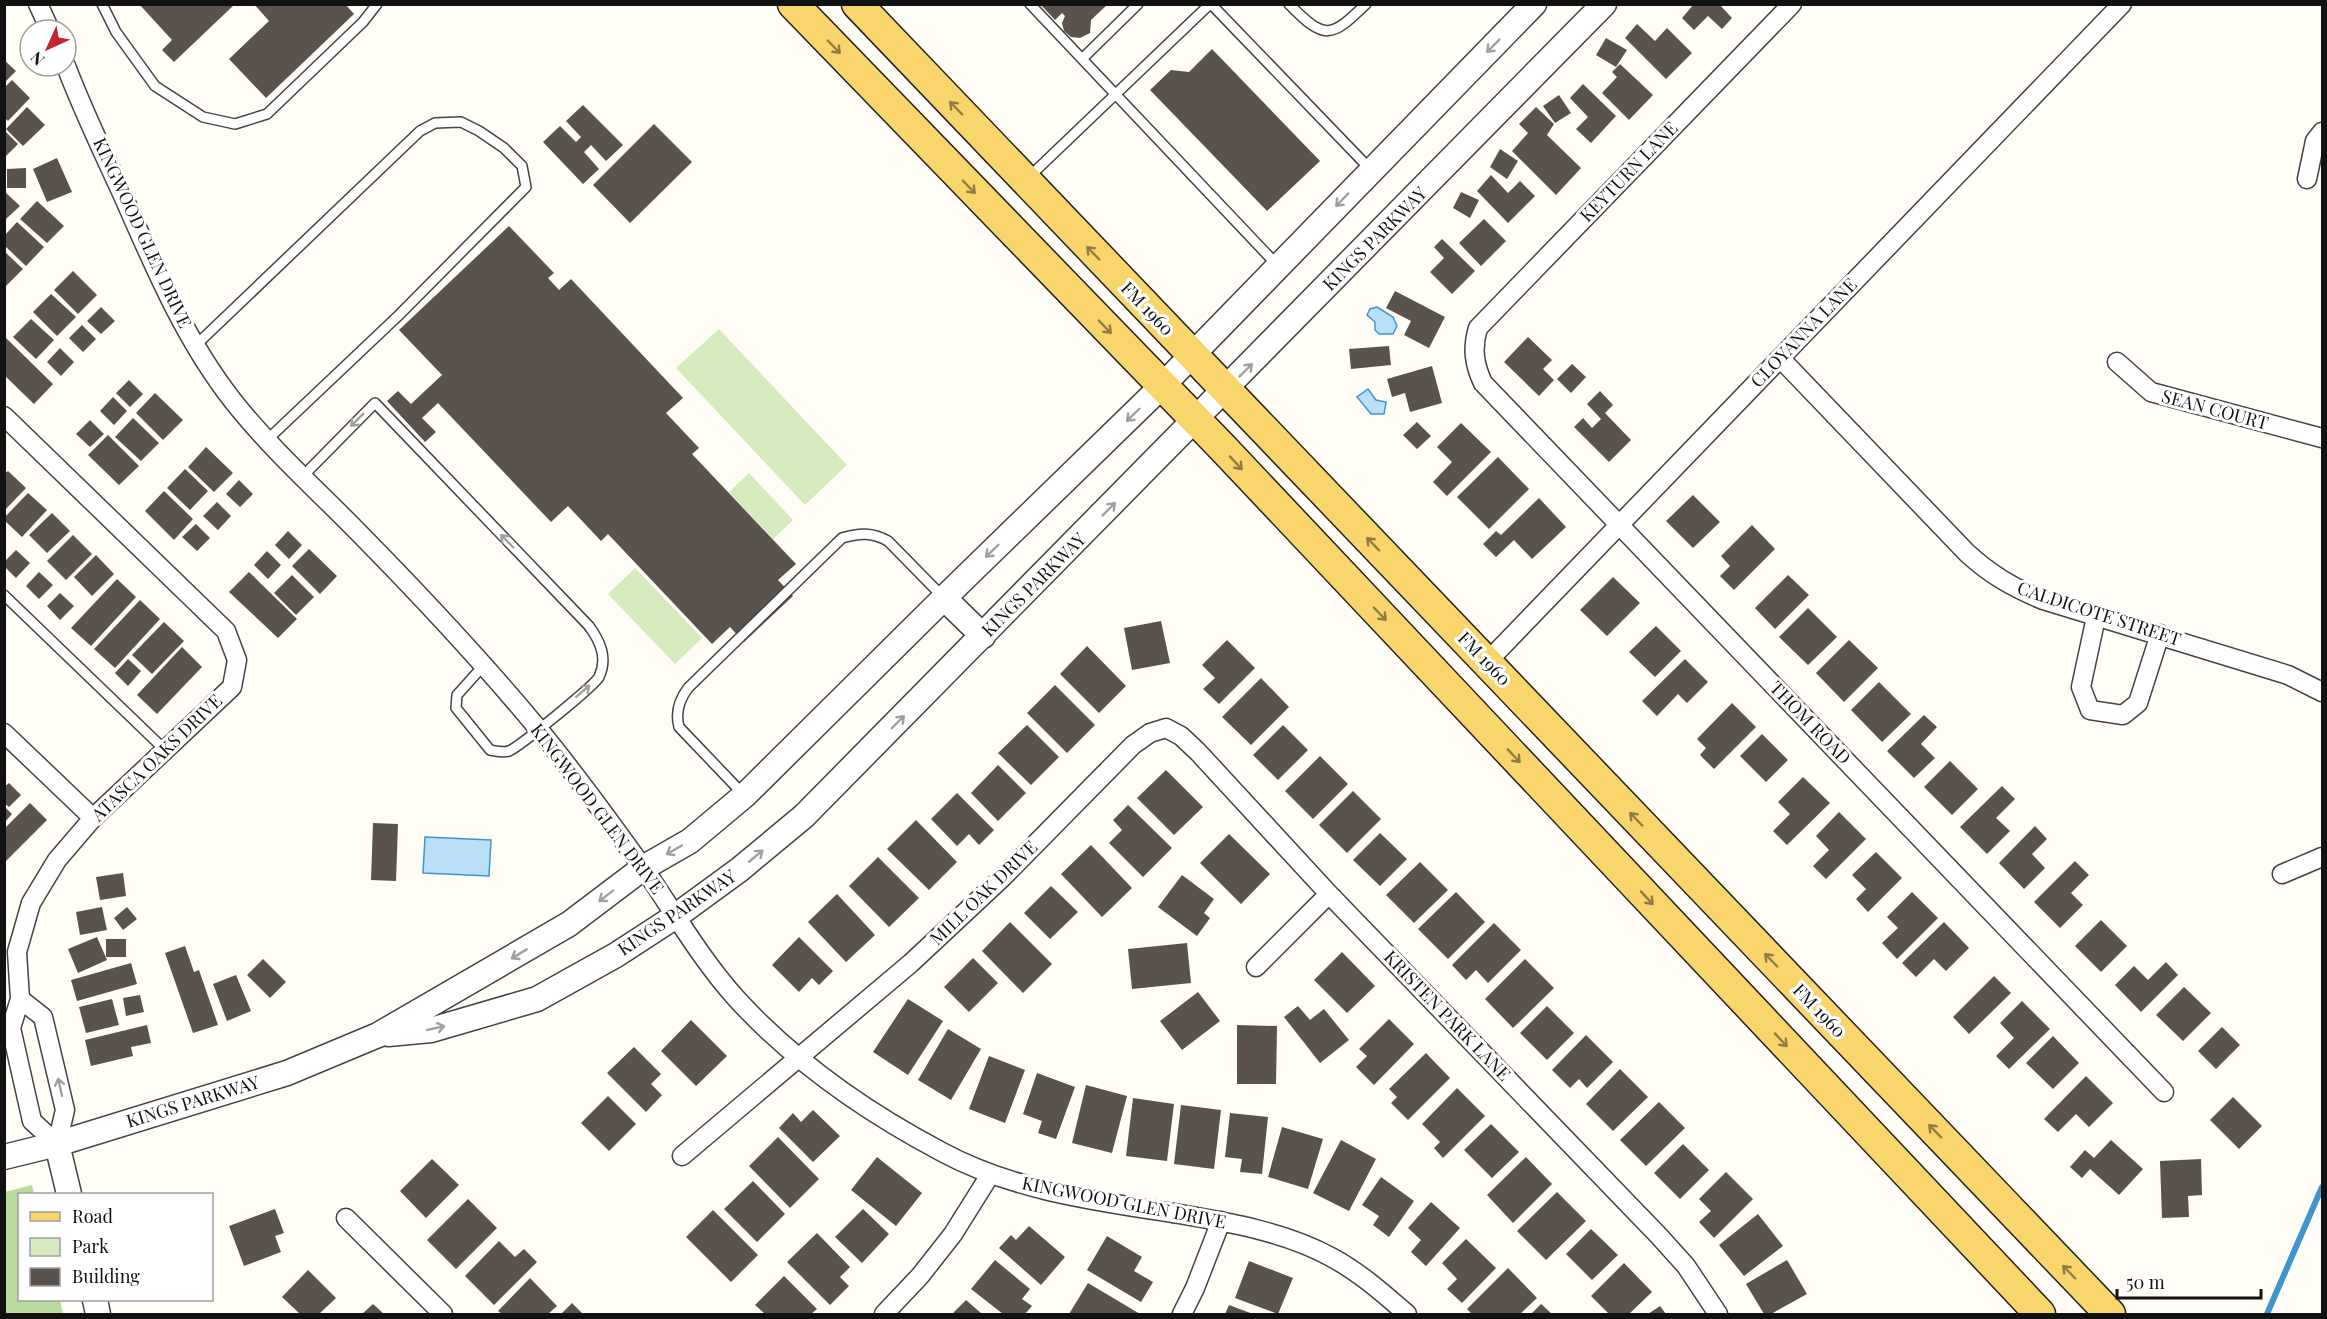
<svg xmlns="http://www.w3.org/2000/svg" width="2327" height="1319" font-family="'Playfair Display',serif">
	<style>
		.green { fill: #d5ebbd }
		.forest { fill: #b9dc9c }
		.water { fill: #b9e0f7; stroke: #3f96cf; stroke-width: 1.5 }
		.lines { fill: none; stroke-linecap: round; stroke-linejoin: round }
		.stream { stroke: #3f96cf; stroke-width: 6 }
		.building { fill: #5a524d }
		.service-casing { stroke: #444; stroke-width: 12 }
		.minor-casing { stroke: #444; stroke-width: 21 }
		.tertiary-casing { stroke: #444; stroke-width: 27 }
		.primary-casing { stroke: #222; stroke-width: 33 }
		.service { stroke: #fff; stroke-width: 9 }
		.minor { stroke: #fff; stroke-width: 18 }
		.tertiary { stroke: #fff; stroke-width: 24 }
		.primary { stroke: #f9d66b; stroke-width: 30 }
		.oneway { stroke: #a0a0a0 }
		.oneway2 { stroke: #917d42 }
		.labels { text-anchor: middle; stroke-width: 6; stroke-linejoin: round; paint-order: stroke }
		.street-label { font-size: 18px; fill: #111; stroke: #fff }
	</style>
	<rect width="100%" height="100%" fill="#fffdf5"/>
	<path class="green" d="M719,329l128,136 -42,40 -129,-137z
		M749,473l44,47 -20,19 -44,-47z
		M635,568l67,70 -27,26 -67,-70z"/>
	<path class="forest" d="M32,1185l2,9h-14v106h40l3,14h-58v-122z"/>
	<path class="water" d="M1377,307l16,10 4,9 -4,8h-14l-4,-4v-8l-8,-7 3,-6z
		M1368,389l8,11 10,2 -2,12h-13l-14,-17z
		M425,837l66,3 -2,36 -66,-3z"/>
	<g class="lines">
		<path class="stream" d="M2267,1314l55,-127"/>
	</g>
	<path class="building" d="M139,4h96l-61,58 -12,-12 10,-10z
		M254,4h91l9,10 -88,84 -37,-39 40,-38z
		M1040,4h68l-17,16 -1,13 -10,5 -9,-1 -7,-6 -2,-8 3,-7 -3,-3 -7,7z
		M1694,4h25l13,14 -10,11 -14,-13 -14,14 -12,-12z
		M1637,24l18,17 12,-13 25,25 -26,26 -41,-41z
		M1606,38l21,12 -11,17 -20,-12z
		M1212,49l108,112 -53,50 -117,-121 21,-20 18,2z
		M4,60l12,11 -12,12z
		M1620,64l33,31 -24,25 -27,-27 15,-16 -5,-5z
		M12,80l18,18 -22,23 -4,-4v-29z
		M1583,84l33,32 -25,27 -15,-14 12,-12 -18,-19z
		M1559,95l12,18 -16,10 -12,-17z
		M583,105l40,40 -17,16 -15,-16 -7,7 15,17 -16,15 -40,-42 17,-16 16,16 5,-5 -15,-16z
		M27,107l18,18 -22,21 -17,-17z
		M1536,107l18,17 -7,11 34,33 -25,27 -44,-44 16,-18 -9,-9z
		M654,124l38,38 -62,61 -37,-38z
		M4,130l14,14 -14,14z
		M1500,149l18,12 -11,18 -17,-12z
		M57,158l15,34 -25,10 -14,-33z
		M26,168v20h-19v-19z
		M1491,175l17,18 12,-12 15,15 -27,27 -31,-32z
		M4,191l16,15 -14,13 -2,-1z
		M1461,192l18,8 -9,18 -17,-10z
		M37,201l27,25 -17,17 -27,-24z
		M1484,219l22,22 -25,25 -22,-23z
		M17,222l27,25 -18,19 -21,-20v-11z
		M509,226l45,47 -6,5 11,12 12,-11 112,119 -17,15 33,35 -7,6 104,110 -18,16 15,16 -49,46 -14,-15 -18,17 -104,-110 -7,7 -33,-35 -17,16 -113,-119 -16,15 14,14 -11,10 -38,-41 11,-10 13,13 31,-29 -43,-45z
		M1442,239l33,32 -23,23 -22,-22 14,-14 -10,-11z
		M4,251l19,18 -19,19z
		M73,271l24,24 -19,19 -24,-24z
		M1395,291l50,26 -16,31 -25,-13 7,-14 -25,-13z
		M51,294l25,23 -19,19 -24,-24z
		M101,307l14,14 -14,13 -14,-13z
		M31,319l23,21 -18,19 -23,-22z
		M82,325l14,14 -13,13 -14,-14z
		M1528,337l24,23 -9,9 11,11 -15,16 -35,-34z
		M6,338l47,46 -19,20 -30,-29z
		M1389,346l2,19 -40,4 -2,-20z
		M60,348l14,14 -13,14 -14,-14z
		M1572,364l14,13 -15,16 -14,-14z
		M1432,366l10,37 -32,9 -5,-19 -13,4 -5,-18z
		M129,380l14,14 -13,13 -14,-14z
		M1600,391l13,14 -8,8 26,27 -22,22 -35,-35 9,-9 9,10 9,-9 -14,-15z
		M155,393l28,27 -20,20 -27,-27z
		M113,397l14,14 -13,14 -14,-14z
		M133,418l26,25 -18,18 -26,-24z
		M90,420l14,14 -14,13 -14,-13z
		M1417,422l14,14 -14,13 -14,-14z
		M1461,423l30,29 -44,44 -14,-14 19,-20 -15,-15z
		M108,435l31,31 -20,19 -31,-30z
		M206,447l27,26 -19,19 -26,-25z
		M1498,457l31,32 -40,40 -32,-32z
		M185,469l23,22 -18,19 -23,-22z
		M8,471l18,17 -22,23v-37z
		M239,480l14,14 -13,13 -14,-13z
		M164,491l29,28 -19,21 -29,-29z
		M28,493l19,17 -25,27 -18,-17v-2z
		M1693,495l27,27 -27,26 -27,-27z
		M1539,498l27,29 -34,32 -18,-19 -18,17 -13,-13 13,-13 5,4z
		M217,502l14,14 -13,14 -15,-14z
		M52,513l18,18 -23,22 -18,-18z
		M196,524l14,14 -13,13 -15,-14z
		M1752,525l23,24 -41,41 -14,-14 10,-10 -9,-10z
		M288,531l14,14 -13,14 -14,-14z
		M73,535l19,19 -26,26 -19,-19z
		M309,549l28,27 -17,18 -28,-28z
		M16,550l14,13 -14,15 -12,-12v-4z
		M267,551l14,14 -13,14 -14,-14z
		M96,555l18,19 -22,22 -18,-19z
		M39,572l14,13 -14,14 -13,-13z
		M249,572l48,47 -19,19 -49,-46z
		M292,575l22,22 -18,18 -22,-22z
		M1788,575l21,20 -34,34 -20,-21z
		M1613,577l27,26 -33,33 -27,-26z
		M117,579l19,18 -45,49 -20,-18z
		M60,593l14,13 -14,14 -13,-14z
		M140,600l20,19 -45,49 -21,-19z
		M1808,608l29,29 -29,28 -29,-28z
		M1161,621l9,42 -38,7 -8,-42z
		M164,622l20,19 -32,33 -20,-19z
		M1656,626l25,25 -26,26 -26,-25z
		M1227,640l28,28 -36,36 -16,-15 12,-11 -13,-13z
		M1849,640l29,28 -34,34 -28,-29z
		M1087,646l39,40 -27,27 -39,-39z
		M182,647l20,20 -45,47 -20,-19z
		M128,659l13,12 -13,15 -13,-13z
		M1685,659l23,23 -21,21 -9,-9 -21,22 -15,-15z
		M1261,678l28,29 -38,38 -29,-28z
		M1879,682l32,32 -29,28 -31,-32z
		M1055,685l40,40 -28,28 -40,-40z
		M1732,703l24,24 -42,42 -14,-14 6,-7 -9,-9z
		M1924,715l13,12 -16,17 14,14 -21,20 -27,-27z
		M1027,725l32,32 -28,28 -33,-32z
		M1283,725l25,25 -30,30 -25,-25z
		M1762,734l26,26 -22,22 -26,-26z
		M1320,756l28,28 -35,35 -28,-28z
		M1950,761l28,28 -26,26 -28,-28z
		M998,765l28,28 -28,28 -27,-28z
		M1166,770l37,37 -29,28 -37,-37z
		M1803,777l27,26 -43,42 -14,-14 17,-17 -12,-12z
		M9,783l12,12 -12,12 -5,-4v-16z
		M2002,786l13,13 -19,19 14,13 -23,23 -27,-27z
		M1353,791l28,28 -34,34 -28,-28z
		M957,793l37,37 -15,15 -10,-11 -12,12 -26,-27z
		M30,803l17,17 -43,43v-34z
		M1128,805l44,43 -29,29 -34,-34 13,-13 -9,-10z
		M5,807l7,7 -7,8z
		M1839,812l27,27 -40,40 -13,-13 16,-16 -13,-14z
		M916,820l41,42 -28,28 -42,-41z
		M373,823l25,1 -2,57 -25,-1z
		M2035,826l12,13 -15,15 13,14 -21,21 -25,-26z
		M1380,833l27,26 -27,27 -27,-26z
		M1229,834l41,40 -29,30 -41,-41z
		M1091,845l41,43 -30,29 -41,-43z
		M1876,852l26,26 -34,34 -12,-13 10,-10 -14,-14z
		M878,857l41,41 -30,29 -40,-41z
		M2075,861l14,14 -18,18 12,12 -23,23 -26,-26z
		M1420,862l28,28 -34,33 -28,-28z
		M123,873l3,23 -26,4 -4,-23z
		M1182,875l32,24 -10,14 6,5 -13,18 -39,-29z
		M1051,886l27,26 -28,27 -26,-26z
		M1456,892l29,30 -37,37 -30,-30z
		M1912,892l26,26 -41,41 -15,-16 16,-15 -11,-11z
		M837,894l38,41 -29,27 -38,-40z
		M102,907l5,23 -27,5 -4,-23z
		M127,907l10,12 -14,11 -9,-12z
		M2101,920l26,26 -26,26 -26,-26z
		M1010,922l42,42 -29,29 -41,-42z
		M1944,922l25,26 -23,23 -12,-12 -18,18 -14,-14z
		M1494,923l27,27 -33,33 -12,-13 -10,10 -14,-15z
		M97,937l10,23 -29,13 -10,-24z
		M799,937l34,34 -14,14 -7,-7 -13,14 -27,-27z
		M106,939h20v18h-20z
		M1187,943l4,40 -59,6 -4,-40z
		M185,946l9,26 5,-2 19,55 -25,8 -28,-80z
		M1342,952l33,34 -28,27 -33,-33z
		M973,958l25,25 -29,29 -25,-25z
		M263,959l23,23 -16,16 -23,-23z
		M1525,959l29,29 -41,40 -28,-29z
		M2166,962l12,13 -37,37 -26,-27 19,-19 14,14z
		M131,963l6,21 -60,17 -6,-21z
		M236,975l15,36 -24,10 -14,-37z
		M1994,976l17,17 -42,41 -16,-17z
		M2184,987l27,26 -28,28 -27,-26z
		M1198,992l22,29 -38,29 -22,-29z
		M140,995l4,17 -18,4 -3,-18z
		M112,999l7,26 -33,8 -7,-26z
		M908,999l35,22 -35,54 -35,-23z
		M2022,1001l28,28 -41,40 -13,-13 18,-18 -14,-15z
		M1298,1006l12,14 14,-11 25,31 -29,23 -36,-46z
		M1547,1006l27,27 -27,27 -27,-27z
		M1389,1019l25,25 -40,41 -18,-18 11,-11 -8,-7z
		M691,1020l36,36 -31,30 -35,-35z
		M147,1025l4,18 -20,4 2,9 -42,10 -6,-26z
		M1237,1025l40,1 -1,58h-39z
		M2222,1027l18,18 -24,24 -18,-18z
		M948,1029l33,20 -30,51 -33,-20z
		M1586,1035l27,27 -26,26 -8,-9 -9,9 -18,-18z
		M2053,1036l26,27 -26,26 -27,-26z
		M634,1047l27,27 -10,10 11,11 -16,17 -39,-39z
		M1426,1053l24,25 -42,42 -17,-17 6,-6 -8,-8z
		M989,1056l36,14 -20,53 -36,-14z
		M1620,1069l28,28 -35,34 -27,-27z
		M1037,1073l38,14 -19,52 -18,-6 4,-12 -19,-7z
		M2086,1076l27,27 -24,24 -13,-13 -18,18 -14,-13z
		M1086,1085l41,11 -15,57 -40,-10z
		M1457,1088l28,28 -42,42 -9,-10 6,-6 -18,-18z
		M608,1096l28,28 -27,27 -28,-28z
		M2233,1097l29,29 -23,23 -29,-29z
		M1133,1098l41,6 -7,57 -41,-5z
		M1659,1102l26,26 -39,38 -26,-26z
		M1181,1105l40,5 -7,59 -40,-5z
		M813,1110l27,26 -27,26 -34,-34 14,-15 8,9z
		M1230,1113l38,4 -6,57 -22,-2 2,-13 -17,-2z
		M1491,1124l28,28 -27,26 -28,-28z
		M1282,1127l41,12 -15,50 -40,-12z
		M778,1137l41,42 -29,29 -41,-42z
		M1341,1140l35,19 -27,52 -36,-18z
		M2111,1140l32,29 -24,26 -29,-26 -8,9 -12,-11 15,-17 9,8z
		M1683,1144l26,26 -29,29 -26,-26z
		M877,1157l45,36 -26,33 -45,-36z
		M1526,1157l26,27 -39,39 -26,-28z
		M432,1159l27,26 -33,33 -26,-27z
		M2201,1159l1,36 -14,1 1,21 -27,1 -2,-57z
		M1726,1172l27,27 -39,39 -15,-16 12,-11 -12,-12z
		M1381,1177l33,24 -25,36 -16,-12 6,-9 -17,-11z
		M753,1181l32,33 -28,28 -33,-33z
		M1557,1192l29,29 -40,39 -29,-29z
		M468,1199l29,29 -41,41 -29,-29z
		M1431,1202l29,26 -34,38 -15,-14 10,-12 -13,-12z
		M275,1209l9,24 -9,3 6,16 -37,14 -15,-40z
		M863,1209l26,25 -27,29 -27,-26z
		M713,1210l45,45 -27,27 -45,-45z
		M1758,1214l25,32 -39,30 -25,-31z
		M1029,1226l36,31 -24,28 -42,-37 12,-13 5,5z
		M1591,1229l27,26 -26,25 -26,-26z
		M817,1233l33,34 -10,10 9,9 -19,19 -43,-43z
		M1107,1236l35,21 -8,14 19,11 -12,20 -54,-32z
		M1466,1239l30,29 -34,35 -15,-14 10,-10 -15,-16z
		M499,1241l16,16 9,-8 13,13 -43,43 -29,-29z
		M995,1260l35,29 -8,10 10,7 -7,8h-22l-32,-25z
		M1787,1260l20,34 -36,20h-7l-18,-30z
		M1249,1261l44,17 -15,36 -43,-16z
		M1624,1263l28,29 -23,22h-20l-18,-18z
		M1508,1268l29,30 -17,16h-48l-5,-5z
		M308,1270l28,28 -17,16h-19l-18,-17z
		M784,1276l33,33 -6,5h-46l-10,-9z
		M530,1278l27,28 -9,8h-46l-4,-3z
		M1088,1283l52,31h-71z
		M966,1300l16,14h-30z
		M572,1303l11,11h-22z
		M373,1304l11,10h-22z
		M1541,1304l11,10h-21z
		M1229,1305l24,9h-28z
		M1660,1306l6,8h-18z"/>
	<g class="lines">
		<g class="service-casing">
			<path id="service" d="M102,4l14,28 39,54 48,31 32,7 32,-10 96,-92 14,-18
				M1030,4l248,262
				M1211,4l160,166
				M1289,4c36,37 42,34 77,0
				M1082,59l56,-55
				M1029,177l181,-173
				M196,345l224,-214 15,-8 26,-1 18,9 25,17 18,18 4,21 -128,129 -131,124
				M303,476l72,-73 214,223c11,15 19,32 10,51 -5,9 -80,70 -90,74 -6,2 -13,0 -19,-1l-34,-42 1,-13 27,-30
				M4,595l161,155
				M743,794l-64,-67c-4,-15 0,-27 9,-39l154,-150c17,-5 30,-6 46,3l56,57"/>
		</g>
		<g class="minor-casing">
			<path id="minor" d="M38,4l12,26
				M1792,4l-314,324c-6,20 -4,36 5,55l681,709
				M66,66c17,45 38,88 58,132 31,70 61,142 109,203 38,48 84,89 126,132 61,62 121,126 176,192 41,49 79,102 116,154 27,40 52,82 84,118 58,64 131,115 207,155 70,38 153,49 231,61 53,9 110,18 158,44 28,15 52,36 76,57
				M2307,179l8,-38 7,-9
				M1780,358l187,195c24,22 45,34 76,47l245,75 34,17
				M2117,362l34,30 171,46
				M4,416l222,215 11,29 -5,27 -139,131 -36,42 -26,43 -14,49 3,47 -9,29 21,93 25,23
				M2096,617l-15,70 9,23 33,5 15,-12 22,-69
				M1487,662l635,-658
				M4,733l89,85
				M2282,874l40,-17
				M1256,967l73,-73
				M20,999l23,18 22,93 -8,34
				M682,1156l229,-193 92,-86 130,-132 17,-12 16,-5 15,8 17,16 131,142 330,342 27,30 32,48
				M346,1218l97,96
				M884,1314l36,-38 33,-42 37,-59
				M1182,1314l13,-26 26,-67"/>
		</g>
		<g class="tertiary-casing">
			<path id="tertiary" d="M944,598l39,38
				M388,1034l43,-4 106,-31 79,-44 60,-39 63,-46 65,-54 800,-812
				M57,1144l12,50
				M4,1157l53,-13 230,-71 91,-38 191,-111 74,-56 47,-27 55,-46 199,-197 218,-212 372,-382
				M95,1300l3,14"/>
		</g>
		<g class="primary-casing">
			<path id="primary" d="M793,4l430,444 817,866
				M857,4l1253,1310"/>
		</g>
		<use href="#service" class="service"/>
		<use href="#minor" class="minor"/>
		<use href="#tertiary" class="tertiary"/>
		<use href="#primary" class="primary"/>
	</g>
	<defs><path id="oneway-shaft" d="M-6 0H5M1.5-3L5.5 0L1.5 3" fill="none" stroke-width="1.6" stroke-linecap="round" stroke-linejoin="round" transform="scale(1.5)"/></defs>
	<g class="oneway">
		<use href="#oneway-shaft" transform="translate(1493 46) rotate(135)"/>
		<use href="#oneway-shaft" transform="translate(1342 200) rotate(134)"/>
		<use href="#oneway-shaft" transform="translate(1246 370) rotate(-45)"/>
		<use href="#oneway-shaft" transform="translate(1133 415) rotate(136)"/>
		<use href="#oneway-shaft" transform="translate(357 420) rotate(135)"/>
		<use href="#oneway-shaft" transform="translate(1109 509) rotate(-45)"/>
		<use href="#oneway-shaft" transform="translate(507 541) rotate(-134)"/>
		<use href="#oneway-shaft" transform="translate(992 551) rotate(136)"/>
		<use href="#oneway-shaft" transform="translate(583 691) rotate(-41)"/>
		<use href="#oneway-shaft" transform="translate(898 722) rotate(-45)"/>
		<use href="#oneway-shaft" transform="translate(674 850) rotate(150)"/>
		<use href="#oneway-shaft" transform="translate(756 856) rotate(-40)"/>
		<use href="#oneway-shaft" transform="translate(606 896) rotate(143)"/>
		<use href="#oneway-shaft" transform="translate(519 954) rotate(149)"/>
		<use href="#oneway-shaft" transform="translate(436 1028) rotate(-13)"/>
		<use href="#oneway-shaft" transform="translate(60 1087) rotate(-103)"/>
	</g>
	<g class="oneway2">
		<use href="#oneway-shaft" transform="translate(834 47) rotate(46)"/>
		<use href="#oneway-shaft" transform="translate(956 108) rotate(-134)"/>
		<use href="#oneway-shaft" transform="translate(969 187) rotate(46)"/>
		<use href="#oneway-shaft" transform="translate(1093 253) rotate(-134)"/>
		<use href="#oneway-shaft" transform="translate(1105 327) rotate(46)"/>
		<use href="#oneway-shaft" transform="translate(1236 463) rotate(47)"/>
		<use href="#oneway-shaft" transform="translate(1373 544) rotate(-134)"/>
		<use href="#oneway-shaft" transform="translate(1380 614) rotate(46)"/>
		<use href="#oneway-shaft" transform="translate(1514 756) rotate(47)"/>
		<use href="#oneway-shaft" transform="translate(1636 819) rotate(-134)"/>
		<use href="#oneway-shaft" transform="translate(1647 898) rotate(47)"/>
		<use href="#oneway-shaft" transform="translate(1771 960) rotate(-134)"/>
		<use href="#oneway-shaft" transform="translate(1781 1040) rotate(47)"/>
		<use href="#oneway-shaft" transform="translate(1935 1131) rotate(-134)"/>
		<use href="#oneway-shaft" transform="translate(2069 1272) rotate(-134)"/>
	</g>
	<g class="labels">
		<g class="street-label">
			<text transform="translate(1629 172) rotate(-46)" y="6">KEYTURN LANE</text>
			<text transform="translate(142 233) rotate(65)" y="6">KINGWOOD GLEN DRIVE</text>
			<text transform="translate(1375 239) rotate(-45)" y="6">KINGS PARKWAY</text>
			<text transform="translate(1147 309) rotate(46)" y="6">FM 1960</text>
			<text transform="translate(1804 333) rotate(-46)" y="6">CLOYANNA LANE</text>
			<text transform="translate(2215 410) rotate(15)" y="6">SEAN COURT</text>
			<text transform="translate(1034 585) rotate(-45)" y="6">KINGS PARKWAY</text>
			<text transform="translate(2099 614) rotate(18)" y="6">CALDICOTE STREET</text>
			<text transform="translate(1484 659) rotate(46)" y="6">FM 1960</text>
			<text transform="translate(1810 723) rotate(46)" y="6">THOM ROAD</text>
			<text transform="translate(157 758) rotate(-44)" y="6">ATASCA OAKS DRIVE</text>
			<text transform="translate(597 809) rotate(53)" y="6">KINGWOOD GLEN DRIVE</text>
			<text transform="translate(984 893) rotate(-44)" y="6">MILL OAK DRIVE</text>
			<text transform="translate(677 913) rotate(-34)" y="6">KINGS PARKWAY</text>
			<text transform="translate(1819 1011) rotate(46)" y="6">FM 1960</text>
			<text transform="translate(1447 1016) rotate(46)" y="6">KRISTEN PARK LANE</text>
			<text transform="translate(193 1102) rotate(-17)" y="6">KINGS PARKWAY</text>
			<text transform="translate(1124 1203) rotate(11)" y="6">KINGWOOD GLEN DRIVE</text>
		</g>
	</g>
	<rect width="2327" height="1319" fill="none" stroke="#111111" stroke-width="12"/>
	<rect x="18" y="1193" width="195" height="108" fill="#ffffff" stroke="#a0a0a0" stroke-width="1.5"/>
	<rect x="30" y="1212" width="30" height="9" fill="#f9d66b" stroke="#a0a0a0" stroke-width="1.5"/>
	<text x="72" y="1223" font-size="18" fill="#111111">Road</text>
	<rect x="30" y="1238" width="30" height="18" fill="#d5ebbd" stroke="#a0a0a0" stroke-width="1.5"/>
	<text x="72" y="1253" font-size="18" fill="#111111">Park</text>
	<rect x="30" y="1268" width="30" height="18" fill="#5a524d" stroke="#a0a0a0" stroke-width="1.5"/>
	<text x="72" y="1283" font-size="18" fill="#111111">Building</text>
	<g transform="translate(48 48) rotate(225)"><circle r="28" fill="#ffffff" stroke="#a0a0a0" stroke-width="1.5"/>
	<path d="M0-4.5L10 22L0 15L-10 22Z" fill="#c4262e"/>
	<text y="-9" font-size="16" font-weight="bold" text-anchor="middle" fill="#111111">N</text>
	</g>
	<path d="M2117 1289v9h144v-9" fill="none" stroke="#111111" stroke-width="3"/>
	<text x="2126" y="1289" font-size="18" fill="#111111" stroke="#ffffff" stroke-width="4.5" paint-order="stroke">50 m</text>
</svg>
